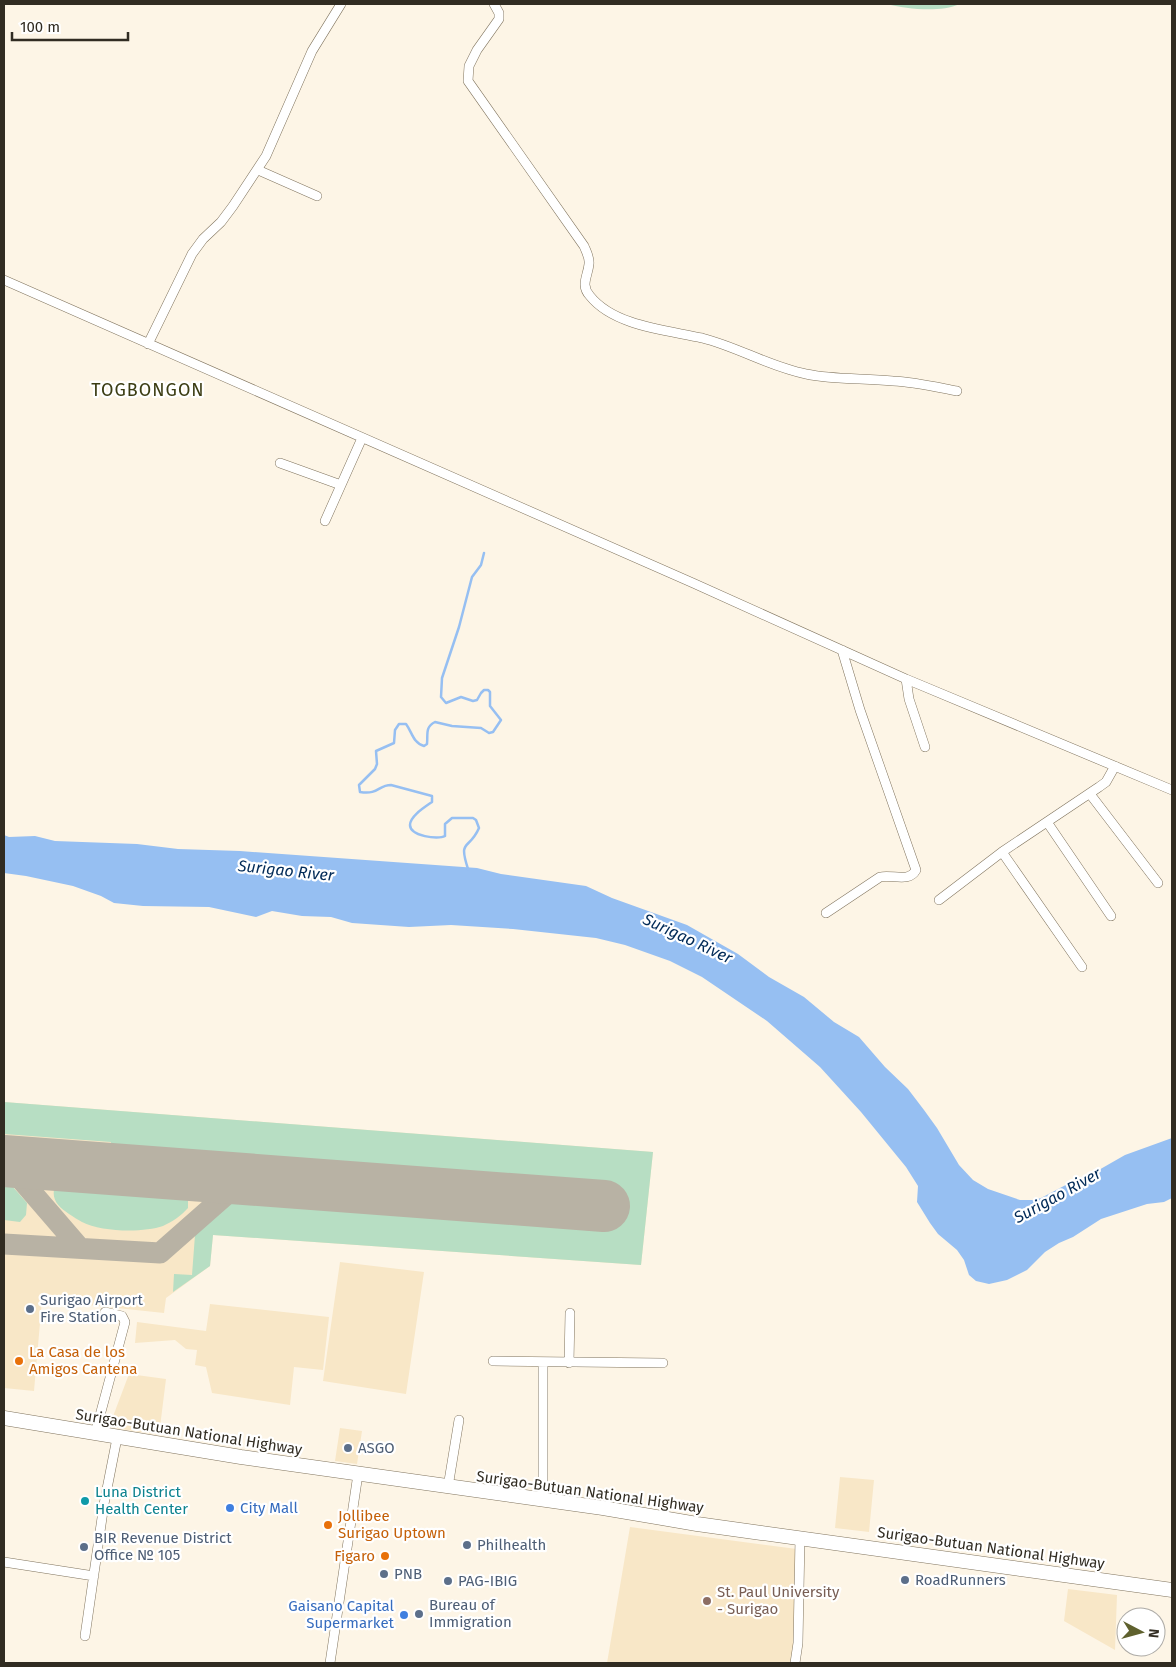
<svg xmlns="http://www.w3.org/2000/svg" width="1176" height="1667" font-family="'Fira Sans',sans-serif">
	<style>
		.built { fill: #f8e7c7 }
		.green { fill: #b7dec3 }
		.water { fill: #96bff2 }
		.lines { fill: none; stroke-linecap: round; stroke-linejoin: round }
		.stream { stroke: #96bff2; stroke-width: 2.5 }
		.taxiway { stroke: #b8b2a4; stroke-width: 21 }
		.runway { stroke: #b8b2a4; stroke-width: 52 }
		.minor-casing { stroke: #80745e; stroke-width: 10 }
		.highway-casing { stroke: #80745e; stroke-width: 15 }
		.minor { stroke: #fff; stroke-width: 9 }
		.highway { stroke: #fff; stroke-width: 14 }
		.service-dot { fill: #5c6f8a; stroke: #fff; stroke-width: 2 }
		.food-dot { fill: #e8710a; stroke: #fff; stroke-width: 2 }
		.culture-dot { fill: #0f9aa8; stroke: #fff; stroke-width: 2 }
		.shop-dot { fill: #3f7fe0; stroke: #fff; stroke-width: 2 }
		.education-dot { fill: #8d6e63; stroke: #fff; stroke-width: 2 }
		.labels { text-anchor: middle; stroke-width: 4.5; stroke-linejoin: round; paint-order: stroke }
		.service-label { font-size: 15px; fill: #4e5e75; stroke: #fff; text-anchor: start }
		.food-label { font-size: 15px; fill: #c56008; stroke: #fff; text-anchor: start }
		.street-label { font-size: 15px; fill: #312c22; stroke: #fff }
		.culture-label { font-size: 15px; fill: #0d838f; stroke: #fff; text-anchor: start }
		.shop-label { font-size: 15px; fill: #366cbe; stroke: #fff; text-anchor: start }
		.education-label { font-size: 15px; fill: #785e54; stroke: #fff; text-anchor: start }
		.water-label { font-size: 16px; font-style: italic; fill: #012a57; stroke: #fff }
		.quarter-label { font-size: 18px; letter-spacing: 1px; fill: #3c3d14; stroke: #fff }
	</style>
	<rect width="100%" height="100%" fill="#fdf5e6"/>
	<path class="built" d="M4,1102l649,50 -12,113 -428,-30 -3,31 -44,32 -2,15 -122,-13 -8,91 -30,-3z
		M340,1262l84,10 -18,122 -83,-13z
		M210,1304l119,13 -6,53 -29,-3 -4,38 -78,-12 -6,-26 -11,-2 2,-15 -11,-1 -11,-9 -40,3 2,-21 69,9z
		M129,1374l37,5 -7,56 -50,-8z
		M340,1428l22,3 -5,33 -22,-3z
		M840,1477l34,3 -5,52 -34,-4z
		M630,1527l167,22 -2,105 -3,9h-185z
		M1068,1589l49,6 -2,55 -51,-29z"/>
	<path class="green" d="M886,4h74c-21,9 -52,5 -74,0z
		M4,1102l649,50 -12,113 -428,-30 -3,31 -37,26 1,-18 18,1 3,-40 43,-38 364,28 4,-40 -495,-37v-6l-107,-8z
		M4,1186l9,1 14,16 -1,12 -6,7 -16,-2z
		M107,1188l75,6 6,5v9c-6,7 -16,14 -25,18 -20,7 -62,6 -81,-4 -4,-2 -8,-5 -13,-8 -9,-6 -17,-13 -15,-24l52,4z"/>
	<path class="water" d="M4,835l5,2 26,-1 20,5 82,3 41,5 62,2 237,17 24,6 85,12 26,12 75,27 51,29 31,23 35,20 30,25 25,15 26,30 23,22 16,21 13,18 22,37 14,15 15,9 32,11h13l8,-2 38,-20 11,-3 35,-20 47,-17v60l-8,4 -17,2 -46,15 -28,18 -14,6 -14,9 -18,18 -20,10 -18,4 -13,-3 -7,-6 -5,-15 -7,-10 -19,-16 -8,-11 -13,-21 1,-16 -12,-19 -45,-55 -41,-45 -53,-46 -65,-44 -32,-16 -45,-16 -29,-7 -83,-9 -62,-4 -42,2 -57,-4 -21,-6 -29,-1 -30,-5 -16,6 -47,-10 -66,-1 -29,-3 -13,-7 -28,-10 -47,-10 -22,-3z"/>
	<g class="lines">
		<path class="stream" d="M468,869c-10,-31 1,-18 11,-41l-3,-8 -3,-2h-21l-7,6v12c-7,4 -35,0 -35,-11 0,-9 15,-18 22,-23v-6l-41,-11c-13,0 -12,10 -31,7l-1,-7 16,-16 2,-5 -1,-13 18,-8 1,-13 4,-6h7c6,8 7,19 18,22l3,-2c1,-10 -2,-17 8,-22l17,4 29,2 8,5 4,-1 8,-12 -11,-14v-14l-2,-2h-4l-3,3 -4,7 -4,1 -12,-4 -15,6 -5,-6 1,-19 17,-51 13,-50 9,-12 3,-12"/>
		<path class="taxiway" d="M5,1161l75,87
			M4,1244l156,9 84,-74"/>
		<path class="runway" d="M4,1161l600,45"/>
		<g class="minor-casing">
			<path id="minor" d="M494,4l5,9v6l-22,31 -8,16 -1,15 116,165c2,5 6,12 5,18 -1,12 -9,21 1,32 24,30 76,34 112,42 36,9 68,29 104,36 29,6 58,4 87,7 22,1 43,6 64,10
				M258,170l59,26
				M4,280l689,303 213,96 266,111
				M148,344l44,-90 11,-15 18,-17 12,-16 33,-50 46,-105 29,-47
				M280,463l61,22
				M325,521l37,-83
				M906,679l3,20 16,48
				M1090,794l68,89
				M1047,822l64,94
				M1002,852l80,115
				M939,900l63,-48 97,-65 7,-5 9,-16
				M826,913l54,-36c12,-3 29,6 36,-7l-56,-160 -18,-60
				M493,1361l170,2
				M543,1362v139
				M569,1363l1,-50
				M95,1434l30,-112 -3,-6 -17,-4
				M448,1487l11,-67
				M4,1562l90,14
				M85,1636l19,-132 13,-66
				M330,1663l28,-189
				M795,1663l3,-20 2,-105"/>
		</g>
		<g class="highway-casing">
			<path id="highway" d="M4,1418l237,39 362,51 94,16 475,66"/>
		</g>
		<use href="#minor" class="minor"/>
		<use href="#highway" class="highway"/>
	</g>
	<g class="service-dot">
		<circle cx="30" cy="1309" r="5"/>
		<circle cx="348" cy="1448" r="5"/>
		<circle cx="467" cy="1545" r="5"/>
		<circle cx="84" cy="1547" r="5"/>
		<circle cx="384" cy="1574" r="5"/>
		<circle cx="905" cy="1580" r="5"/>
		<circle cx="448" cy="1581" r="5"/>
		<circle cx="419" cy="1614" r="5"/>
	</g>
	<g class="food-dot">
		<circle cx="19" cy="1361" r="5"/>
		<circle cx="328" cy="1525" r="5"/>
		<circle cx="385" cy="1556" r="5"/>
	</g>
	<circle class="culture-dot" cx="85" cy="1501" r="5"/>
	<g class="shop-dot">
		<circle cx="230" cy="1508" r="5"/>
		<circle cx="404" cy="1615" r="5"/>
	</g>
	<circle class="education-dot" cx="707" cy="1601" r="5"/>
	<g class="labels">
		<g class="service-label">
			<text x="40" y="1305">Surigao Airport<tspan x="40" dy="17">Fire Station</tspan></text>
			<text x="358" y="1453">ASGO</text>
			<text x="94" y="1543">BIR Revenue District<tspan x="94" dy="17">Office № 105</tspan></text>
			<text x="477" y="1550">Philhealth</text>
			<text x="394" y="1579">PNB</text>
			<text x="915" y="1585">RoadRunners</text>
			<text x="458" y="1586">PAG-IBIG</text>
			<text x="429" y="1610">Bureau of<tspan x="429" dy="17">Immigration</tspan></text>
		</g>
		<g class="food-label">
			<text x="29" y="1357">La Casa de los<tspan x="29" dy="17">Amigos Cantena</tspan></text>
			<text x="338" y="1521">Jollibee<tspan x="338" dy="17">Surigao Uptown</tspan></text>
			<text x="375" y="1561" text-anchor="end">Figaro</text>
		</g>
		<g class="street-label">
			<text transform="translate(189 1432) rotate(9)" y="5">Surigao-Butuan National Highway</text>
			<text transform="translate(590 1492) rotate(8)" y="5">Surigao-Butuan National Highway</text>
			<text transform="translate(991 1548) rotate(8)" y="5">Surigao-Butuan National Highway</text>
		</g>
		<g class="culture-label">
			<text x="95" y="1497">Luna District<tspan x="95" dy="17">Health Center</tspan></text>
		</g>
		<g class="shop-label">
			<text x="240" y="1513">City Mall</text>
			<text x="394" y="1611" text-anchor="end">Gaisano Capital<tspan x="394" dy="17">Supermarket</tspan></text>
		</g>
		<g class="education-label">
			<text x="717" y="1597">St. Paul University<tspan x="717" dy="17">- Surigao</tspan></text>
		</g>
		<g class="water-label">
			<text transform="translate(286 870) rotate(6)" y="6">Surigao River</text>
			<text transform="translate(688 938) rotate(25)" y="6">Surigao River</text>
			<text transform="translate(1057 1195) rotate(-29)" y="6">Surigao River</text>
		</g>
		<g class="quarter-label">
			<text x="148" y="396">TOGBONGON</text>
		</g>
	</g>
	<rect width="1176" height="1667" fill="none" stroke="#312c22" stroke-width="10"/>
	<g transform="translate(1141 1632) rotate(96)"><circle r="24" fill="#ffffff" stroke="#adaba7"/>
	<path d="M0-4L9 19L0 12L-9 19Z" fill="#5f612e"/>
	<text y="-8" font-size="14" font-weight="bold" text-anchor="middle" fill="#312c22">N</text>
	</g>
	<path d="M12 32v8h116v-8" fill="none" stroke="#312c22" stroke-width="2.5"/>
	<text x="20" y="32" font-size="15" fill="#312c22" stroke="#ffffff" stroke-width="4" paint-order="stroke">100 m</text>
</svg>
